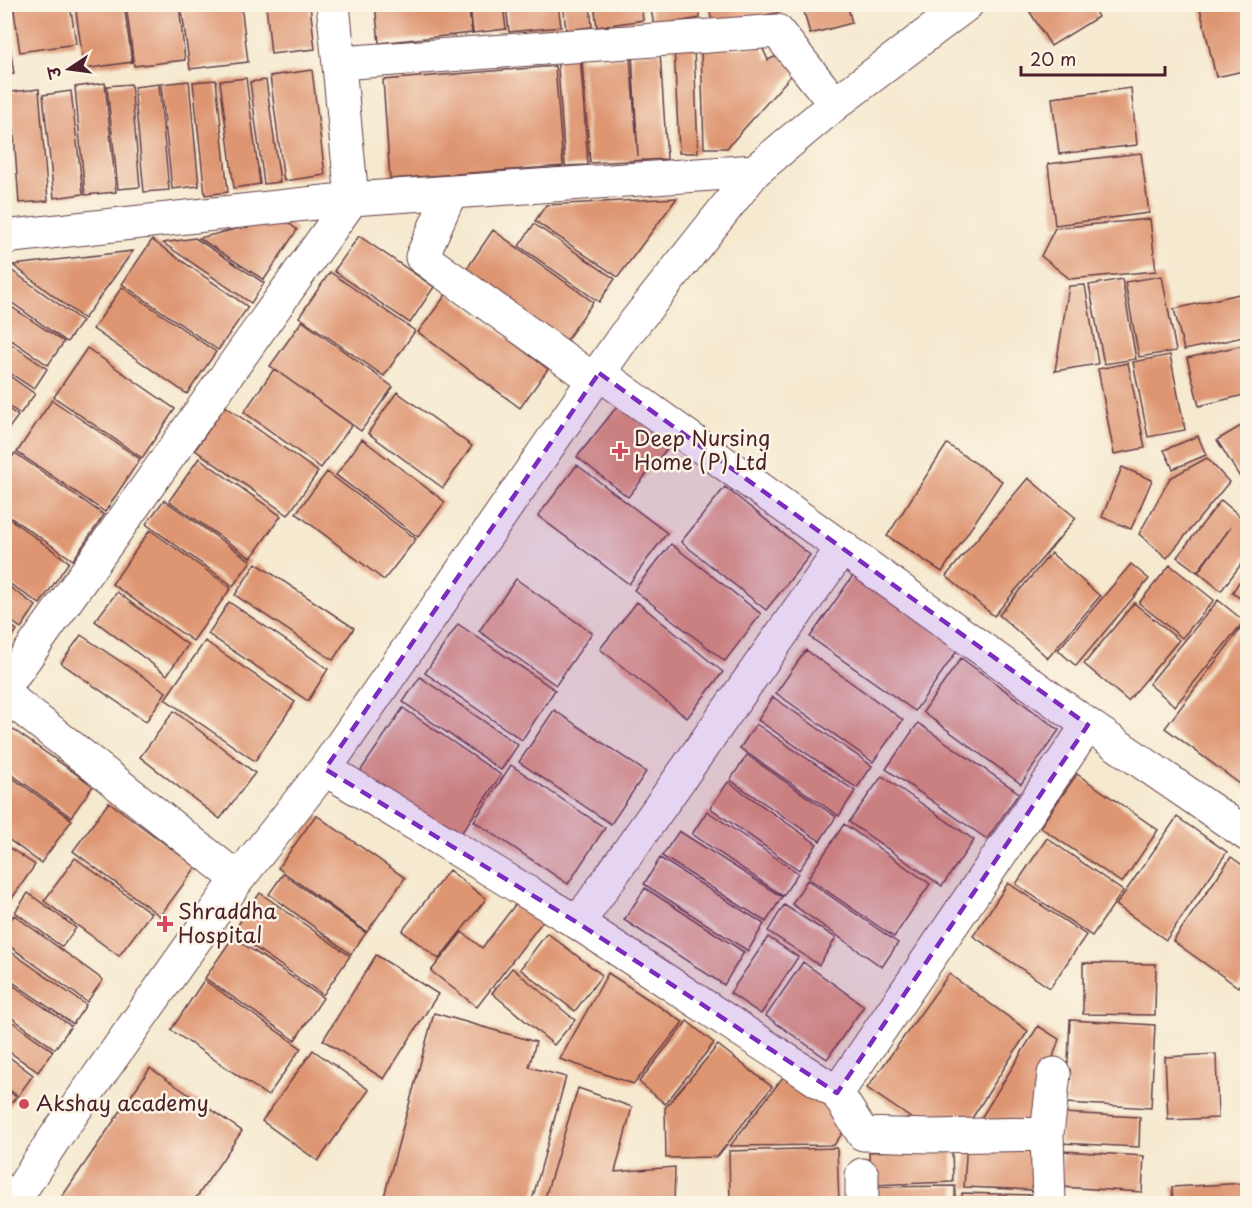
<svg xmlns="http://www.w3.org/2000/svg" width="1252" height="1208" font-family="'Playpen Sans','Playpen Sans Deva',sans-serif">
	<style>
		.building { fill: #de9572 }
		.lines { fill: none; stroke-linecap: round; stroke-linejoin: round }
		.minor-casing { stroke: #643d44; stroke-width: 35 }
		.minor { stroke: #fff; stroke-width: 33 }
		.marked { fill: #7b2cbf; fill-opacity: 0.2; stroke: #7b2cbf; stroke-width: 4.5; stroke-dasharray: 12 8; stroke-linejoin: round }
		.poi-dot { fill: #d1495b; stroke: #fcf5e5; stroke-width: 2 }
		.labels { text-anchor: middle; stroke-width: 5; stroke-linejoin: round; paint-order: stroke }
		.poi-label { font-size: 21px; fill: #4a1f2b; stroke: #fcf5e5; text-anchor: start }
	</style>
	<rect width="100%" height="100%" fill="#fcf5e5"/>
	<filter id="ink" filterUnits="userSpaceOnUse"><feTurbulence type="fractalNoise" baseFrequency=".0167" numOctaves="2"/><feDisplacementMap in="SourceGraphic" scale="12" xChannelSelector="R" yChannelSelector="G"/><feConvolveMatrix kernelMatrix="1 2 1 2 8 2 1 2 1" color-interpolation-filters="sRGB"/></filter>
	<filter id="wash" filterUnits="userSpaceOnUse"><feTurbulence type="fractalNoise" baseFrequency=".008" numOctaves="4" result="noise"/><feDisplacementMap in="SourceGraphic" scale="24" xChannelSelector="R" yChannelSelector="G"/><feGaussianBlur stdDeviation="1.35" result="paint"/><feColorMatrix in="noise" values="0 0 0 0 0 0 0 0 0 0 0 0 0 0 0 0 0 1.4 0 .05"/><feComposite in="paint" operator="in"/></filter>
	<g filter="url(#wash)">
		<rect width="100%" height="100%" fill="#f5e9cf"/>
		<g id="blocks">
			<path class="building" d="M4,4l10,70 -10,1z
				M13,4h57l6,40 -56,8z
				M75,4h49l8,58 -48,7z
				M126,4h53l6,56 -51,6z
				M181,4h60l7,58 -58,7z
				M375,4h93l4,29 -93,10z
				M470,4h33l3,25 -33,4z
				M506,4h52l3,23 -52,5z
				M563,4h27l2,23 -26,3z
				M594,4h47l2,16 -46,7z
				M650,4h47l3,14 -46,8z
				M708,4h76l2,7 -73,14z
				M802,4h45l5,19 -42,11z
				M1025,4h66l7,13 -47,29z
				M1199,4h44l5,19v47l-32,7z
				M266,5h44l5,44 -44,5z
				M674,46h20l4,107h-19z
				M762,47l6,13 17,-8 11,18 -69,78h-23l-3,-99z
				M660,52l7,107 -77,4 -8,-103 48,-3 8,99 -6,-102z
				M580,54l8,111 -23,1 -8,-111z
				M555,66l8,100 -173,13 -7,-99z
				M312,70l13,105 -41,6 -14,-105z
				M246,78l14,106 -26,4 -14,-107z
				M216,80l12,112 -23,3 -12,-113z
				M266,80l14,102 -16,2 -14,-102z
				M189,81l10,105 -27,3 -11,-105z
				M105,83l11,109 -31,3 -10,-108z
				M131,84l9,103 -22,2 -11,-103z
				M159,84l10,106 -25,2 -10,-105z
				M1131,88l6,57 -78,9 -7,-56z
				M39,89l9,112 -29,2 -8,-111z
				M71,91l12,103 -29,4 -11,-103z
				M1141,153l8,60 -94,12 -7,-61z
				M677,198l-59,79 -83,-56 11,-16z
				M283,218l14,12 -33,50 -65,-42z
				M1150,219l6,52 -86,8 -29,-23 14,-28z
				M534,224l81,55 -16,23 -80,-56z
				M493,230l100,72 -29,42 -100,-71z
				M359,236l75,51 -24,36 -76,-52z
				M195,238l69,45 -13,20 -88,-60z
				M152,240l96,67 -30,43 -96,-66z
				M133,251l-49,68 -71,-54z
				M4,265l78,56 -15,21 -63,-45z
				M330,272l85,59 -31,45 -85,-59z
				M1162,276l14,75 -37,6 -14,-75z
				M1122,279l14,80 -32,5 -15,-79z
				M1085,285l13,79 -43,7 14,-85z
				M122,287l94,65 -29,42 -94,-65z
				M1248,292v44l-64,14 -10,-41z
				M447,293l101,76 -28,39 -102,-76z
				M4,302l60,40 -16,23 -44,-30z
				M302,321l91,66 -32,44 -91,-65z
				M4,339l43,30 -13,20 -30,-20z
				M1248,344v50l-49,12 -12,-48z
				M87,348l88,61 -33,49 -88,-61z
				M1170,355l15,75 -37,7 -15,-75z
				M1128,363l17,85 -31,6 -16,-85z
				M274,369l78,56 -31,43 -77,-56z
				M4,372l31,22 -15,20 -16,-11z
				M397,392l75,54 -29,42 -75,-55z
				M52,400l88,59 -35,53 -88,-60z
				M619,404l51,41 -42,52 -51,-40z
				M4,406l14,10 -14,19z
				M225,406l93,66 -30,43 -93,-65z
				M1246,423l2,52 -7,4 -24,-39z
				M1198,436l8,19 -33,14 -9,-19z
				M362,439l83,63 -27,35 -82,-62z
				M947,444l55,37 -60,91 -55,-36z
				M15,453l89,62 -31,45 -69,-47v-45z
				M199,458l82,58 -30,42 -82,-57z
				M1207,458l22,24 -62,76 -28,-24 31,-56z
				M577,465l90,68 -38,51 -91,-68z
				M1122,467l30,13 -21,49 -29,-12z
				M327,472l89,67 -32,41 -88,-67z
				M1028,478l48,40 -82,98 -48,-40z
				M725,487l85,68 -44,55 -85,-68z
				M164,500l87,61 -18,25 -87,-62z
				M1221,500l27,23v32l-27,36 -23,-19 33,-45 -34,45 -20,-15z
				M4,515l65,47 -29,42 -36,-24z
				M150,530l81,58 -38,53 -81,-57z
				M671,544l90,70 -36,47 -91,-71z
				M1051,553l49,43 -52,62 -49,-43z
				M256,563l98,65 -21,32 -98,-65z
				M1131,564l18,15 -73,87 -18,-16z
				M1170,565l44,35 -32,38 -43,-35z
				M1248,568v35l-16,-10z
				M854,574l105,74 -44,63 -105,-74z
				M516,579l76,54 -36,52 -77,-54z
				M4,583l32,23 -15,22 -17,-12z
				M117,592l71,53 -21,30 -72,-54z
				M1218,600l26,21 -69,85 -26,-22z
				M229,602l99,67 -20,32 -100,-67z
				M637,602l86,70 -36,46 -87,-69z
				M1134,603l45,37 -51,61 -44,-37z
				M1248,619v171l-83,-62z
				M4,621l13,9 -13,18z
				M458,624l97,66 -33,50 -97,-67z
				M81,635l85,57 -20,30 -85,-59z
				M205,641l90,61 -40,59 -90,-62z
				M806,650l97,70 -30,42 -97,-69z
				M961,658l98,72 -38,54 -98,-72z
				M420,677l98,68 -17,25 -98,-68z
				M773,697l99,69 -15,22 -99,-68z
				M403,708l98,67 -45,66 -97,-68z
				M554,710l92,62 -35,52 -92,-62z
				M174,711l81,62 -35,46 -80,-62z
				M4,723l89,63 -22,31 -67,-48z
				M918,723l101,70 -32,46 -101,-70z
				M756,724l99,67 -16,25 -99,-68z
				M747,755l89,62 -16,24 -90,-61z
				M511,765l94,63 -37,56 -94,-63z
				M4,772l68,48 -31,43 -37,-27z
				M1077,774l81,56 -36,53 -82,-56z
				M882,776l92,64 -32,46 -93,-64z
				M728,782l89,62 -18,26 -89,-62z
				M109,802l87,65 -36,49 -87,-65z
				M707,811l91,62 -15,23 -91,-62z
				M316,815l89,63 -38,54 -89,-64z
				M1177,817l50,35 -61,88 -50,-35z
				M844,824l86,60 -36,53 -86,-59z
				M679,831l103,66 -16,25 -104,-66z
				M1047,838l76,53 -31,45 -76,-52z
				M4,844l31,21 -31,45z
				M1231,857l17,12v103l-10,15 -65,-46z
				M75,858l76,55 -32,43 -75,-55z
				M660,858l104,66 -16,27 -104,-67z
				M449,870l37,29 -47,60 -37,-28z
				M283,874l83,59 -15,21 -82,-60z
				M807,880l91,63 -16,24 -90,-63z
				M1008,883l78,52 -36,53 -77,-52z
				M645,888l99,64 -20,33 -100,-65z
				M28,893l48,35 -14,19 -47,-35z
				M260,893l90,63 -27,39 -90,-63z
				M518,901l25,20 -66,86 -46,-36 31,-39 20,16z
				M784,905l52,33 -17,27 -51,-34z
				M14,915l89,65 -16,22 -83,-60v-13z
				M547,933l55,42 -27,36 -55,-42z
				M233,937l90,61 -28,42 -90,-62z
				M768,937l30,20 -37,57 -31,-21z
				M4,947l82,58 -13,19 -69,-48z
				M376,955l62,39 -54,85 -61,-39z
				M803,962l61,44 -37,53 -61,-43z
				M1083,963l73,1 -1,51 -72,-1z
				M512,968l63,52 -21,25 -62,-52z
				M608,973l75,49 -49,62 -74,-25z
				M949,974l79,57 -59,92 -42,6 -60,-41z
				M4,979l67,47 -16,23 -51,-37z
				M204,980l97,68 -33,48 -97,-66z
				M434,1013l102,29 -7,25 37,10 -35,127h-149z
				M4,1016l49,35 -15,21 -34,-24z
				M1070,1020l85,5 -4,83 -85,-5z
				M687,1021l27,22 -49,61 -26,-22z
				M1038,1026l21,13 -29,88 -54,-1z
				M718,1045l54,42 -55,70 -51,1 -1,-50z
				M313,1050l56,40 -51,71 -56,-40z
				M4,1053l29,22 -15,21 -14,-10z
				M1216,1054l2,64 -50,2 -3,-63z
				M150,1068l92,63 -50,73h-135z
				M784,1076l67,45 -17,24 -104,1z
				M4,1088l12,9 -12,17z
				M578,1088l54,19 -17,65 60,-5 -1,37h-131z
				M1062,1113l78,4 -1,30 -79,-4z
				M967,1140l68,4 -1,46 -70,-3z
				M837,1148l2,56h-109l-1,-53z
				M952,1149l1,33 -83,3 -1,-33z
				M1062,1151l82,5 -2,36 -81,-5z
				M1248,1183v21h-75l-1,-17z
				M955,1186v18h-87v-17z
				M962,1193l72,2v9h-72z"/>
		</g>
	</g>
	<g filter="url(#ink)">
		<use href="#blocks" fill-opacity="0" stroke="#643d44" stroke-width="1.5"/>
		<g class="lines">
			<g class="minor-casing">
				<path id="minor" d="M333,4l19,195 403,-28
					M340,63l437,-32 58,73
					M450,193l-28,64 172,123
					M4,237l348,-38
					M599,373l489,352 160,110
					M4,688l348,-489
					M4,694l234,185
					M325,769l253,154 259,170 26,41 67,2 117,-2 2,70
					M578,923l265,-376
					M837,1093l251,-368
					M1047,1134l7,-60
					M862,1175v29
					M12,1204l40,-62 186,-263 87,-110 300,-434 130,-164 80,-67 132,-100"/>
			</g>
			<use href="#minor" class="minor"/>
		</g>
	</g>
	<path class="marked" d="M599,373l489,352 -251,368 -259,-170 -253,-154z"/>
	<g class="poi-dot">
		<path d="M617 442h6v6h6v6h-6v6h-6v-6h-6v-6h6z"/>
		<path d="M162 915h6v6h6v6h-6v6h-6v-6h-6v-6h6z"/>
		<circle cx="24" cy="1104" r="6"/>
	</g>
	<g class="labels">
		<g class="poi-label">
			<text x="634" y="446">Deep Nursing<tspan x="634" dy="24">Home (P) Ltd</tspan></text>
			<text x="178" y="919">Shraddha<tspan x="178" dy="24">Hospital</tspan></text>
			<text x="36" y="1111">Akshay academy</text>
		</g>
	</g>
	<rect width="1252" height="1208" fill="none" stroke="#fcf5e5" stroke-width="24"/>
	<g transform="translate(69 69) rotate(257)" stroke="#fcf5e5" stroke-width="4.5" paint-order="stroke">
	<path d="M0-4.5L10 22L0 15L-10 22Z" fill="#4a1f2b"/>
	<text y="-9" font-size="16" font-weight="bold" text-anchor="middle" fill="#4a1f2b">उ</text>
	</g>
	<path d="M1021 66v9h144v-9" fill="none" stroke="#4a1f2b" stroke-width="3"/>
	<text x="1030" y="66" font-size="18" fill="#4a1f2b" stroke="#fcf5e5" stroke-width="4.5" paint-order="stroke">20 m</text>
</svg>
